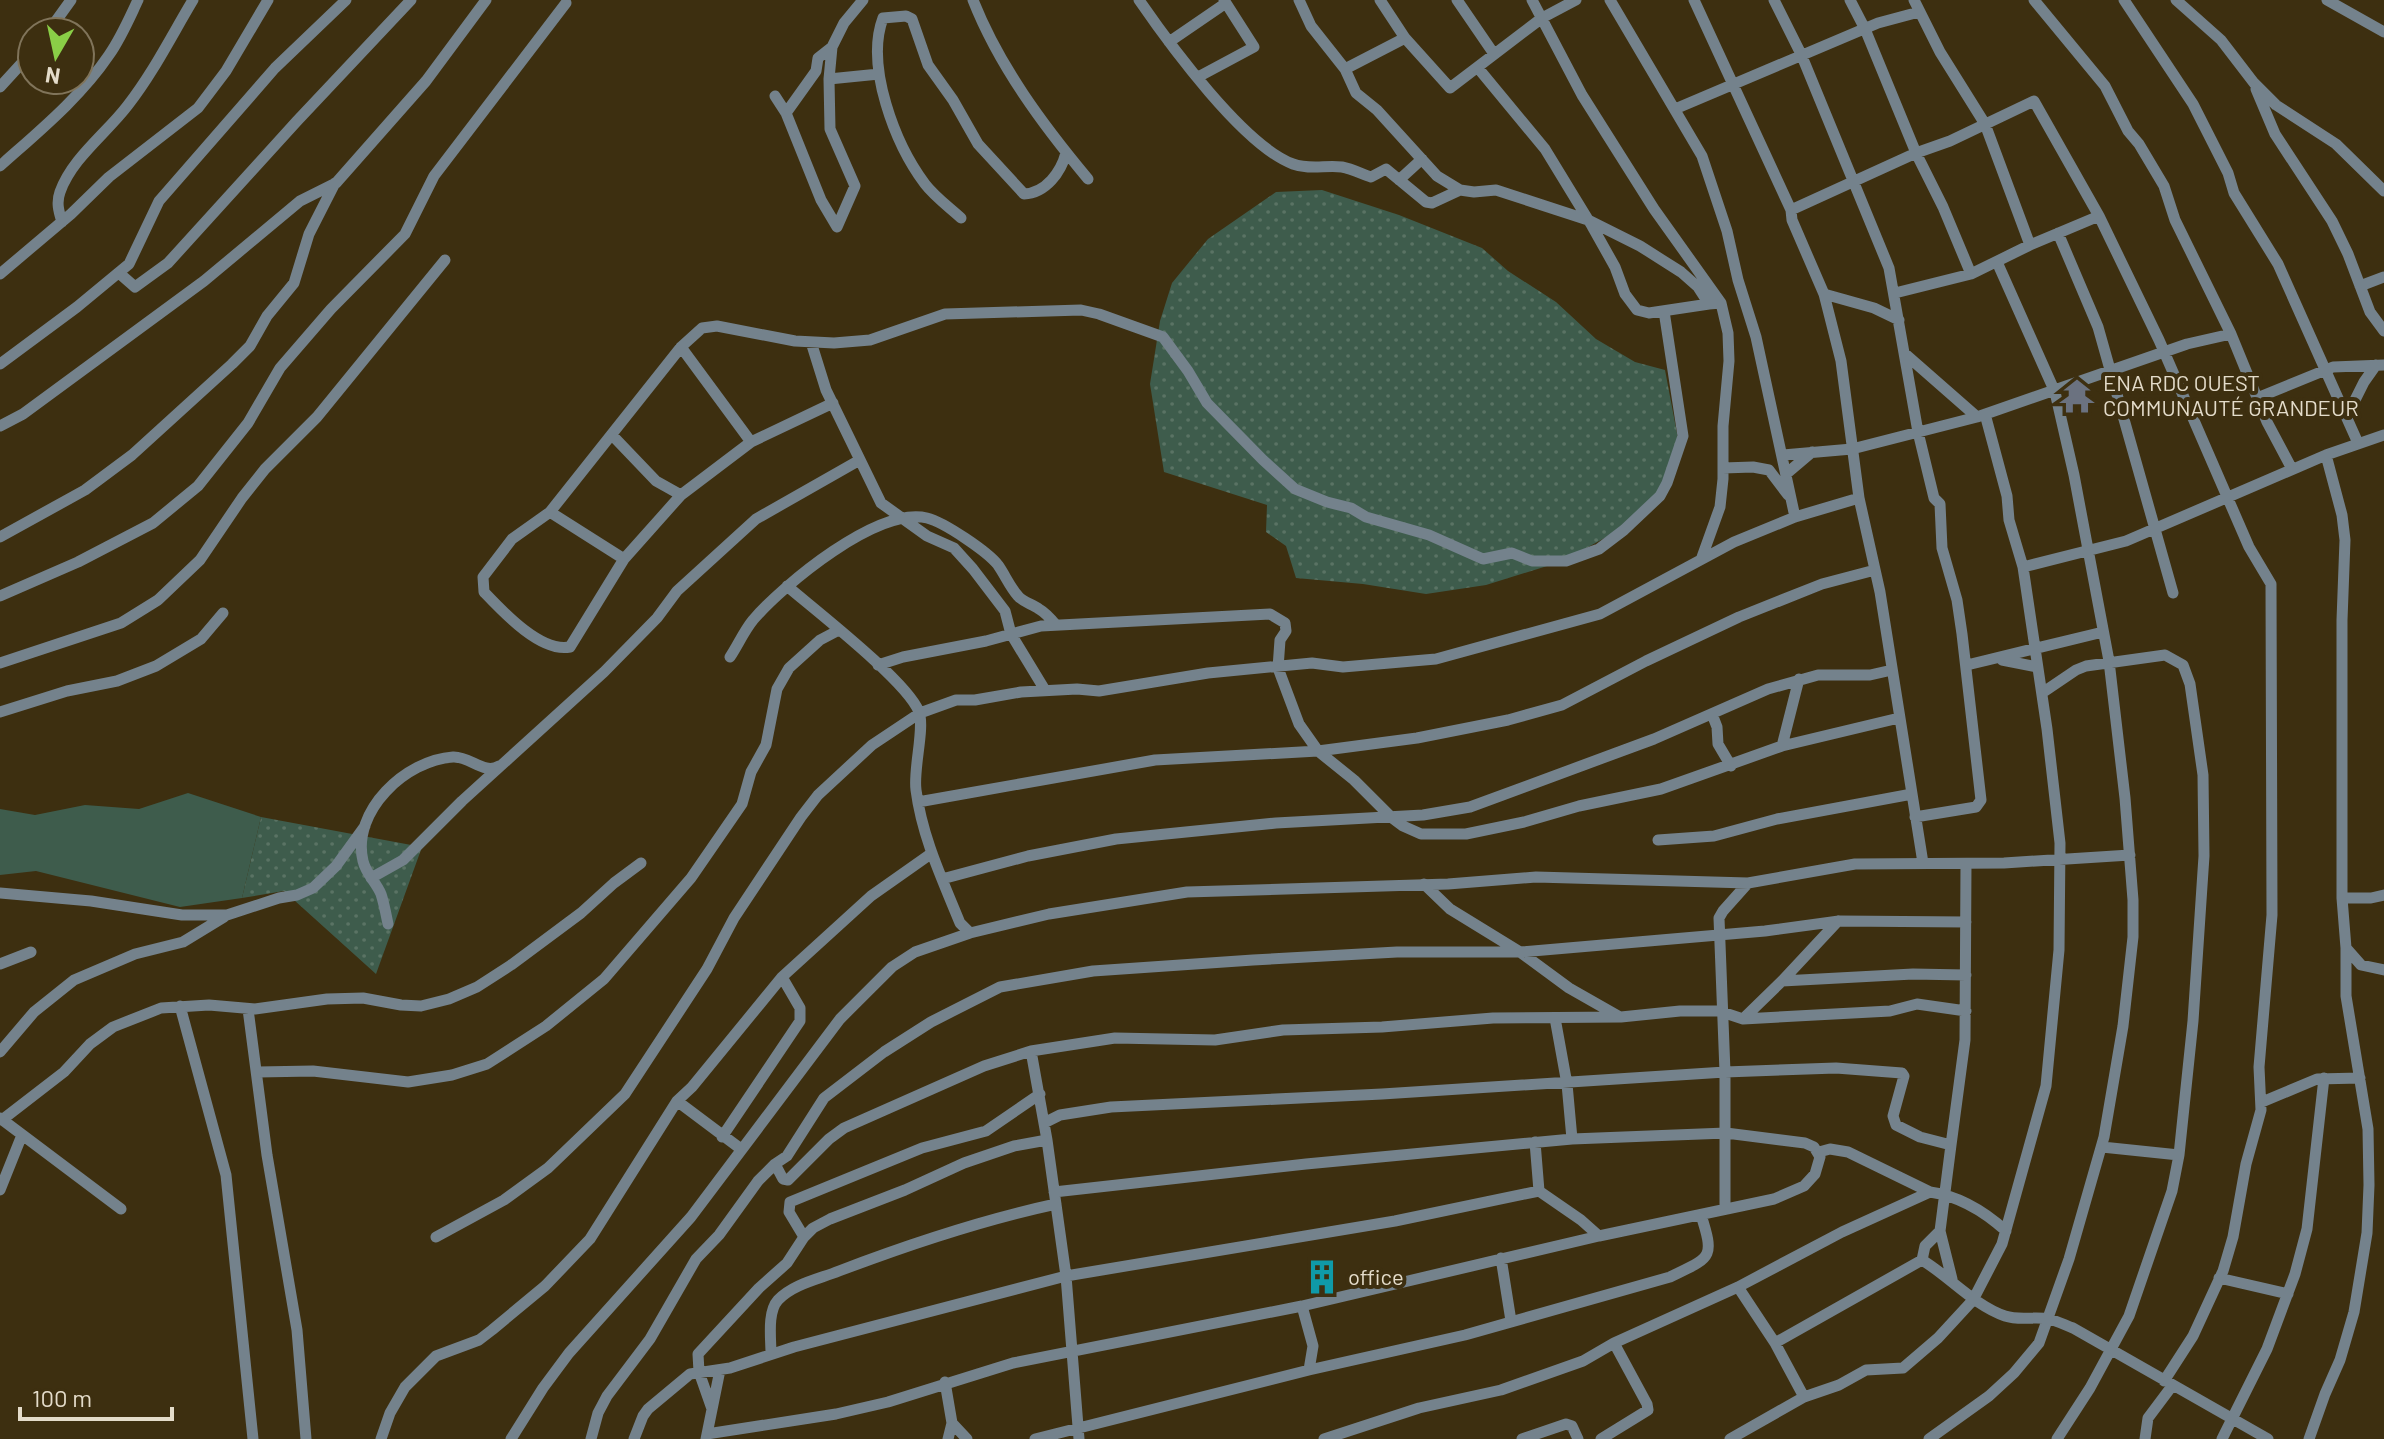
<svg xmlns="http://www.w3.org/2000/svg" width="2384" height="1439" font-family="Barlow,sans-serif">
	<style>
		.grass { fill: url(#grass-dots) }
		.green { fill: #3e5c4c }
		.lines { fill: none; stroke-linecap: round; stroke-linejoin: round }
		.minor { stroke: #74828c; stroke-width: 11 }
		.labels { text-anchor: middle; stroke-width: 8; stroke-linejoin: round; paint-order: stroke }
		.poi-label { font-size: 22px; fill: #e4dcca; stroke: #3d2f10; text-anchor: start }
	</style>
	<defs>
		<pattern id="grass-dots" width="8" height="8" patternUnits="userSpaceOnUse" patternTransform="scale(2)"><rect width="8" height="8" fill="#3e5c4c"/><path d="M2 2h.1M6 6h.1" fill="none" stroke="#5a7364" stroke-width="1.8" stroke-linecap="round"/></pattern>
	</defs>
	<rect width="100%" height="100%" fill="#3d2f10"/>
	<path class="grass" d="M1322,190l77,25 83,33 26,23 48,31 40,37 39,23 30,8 14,74 -26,61 -25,20 -65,36 -77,24 -60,9 -63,-10 -67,-6 -10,-32 -20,-14 1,-27 -103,-33 -14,-88 10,-63 12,-38 36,-44 68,-47z
		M261,817l161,30 -46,127 -92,-83 -42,7z"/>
	<path class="green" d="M188,793l73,24 -19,81 -62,9 -144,-36 -36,4v-66l35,6 50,-10 54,4z"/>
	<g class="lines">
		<path class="minor" d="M973,0c26,66 70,125 115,179
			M1139,0c31,45 105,146 154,164 16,6 33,1 49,3 10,2 20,7 29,10l15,-8 40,33 6,1 28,-13 14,2 22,-2 92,30 52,26 41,26 17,15 11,17 12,-1
			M1299,0l12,26 34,43 11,24 21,17 60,66 23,14
			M1380,0l25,38 45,50 92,-70 34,-18
			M1457,0l37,54
			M1532,0l50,95 72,114 67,94 7,30 1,28 -6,65v53l-3,28 -18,50
			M1610,0l92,156 25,75 11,49 18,57 39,180
			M1694,0l97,210 1,10 32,74 17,67 18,137 21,94 43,271
			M1774,0l27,54 88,214 29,164 16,66 6,6 2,44 15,52 5,34 19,166 -5,7 -61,10
			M1850,0l15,29 51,124 27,54 28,67
			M1914,0l26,52 45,72 45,121
			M2034,0l71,86 23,45 11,13 25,42 11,34 56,114 36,88 25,47
			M2124,0l69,104 35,69 6,20 44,71 80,179
			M2176,0l45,40 33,43 22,22 60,39 48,47
			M2327,0l57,32
			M48,32l23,-32
			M1169,42l57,-39
			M1478,68l67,81 47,77 23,41 10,27 12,16 12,3 60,-9
			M1345,69l60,-31
			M1198,77l56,-30 -30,-47
			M829,79l50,-5
			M0,87l32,-35
			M2256,89l19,45 57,87 16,33 22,58 14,19
			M775,96l11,17 35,87 16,27
			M1675,109l203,-86 41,-11
			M786,113l30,-42 2,-13 14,-11
			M0,166c38,-34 80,-68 109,-111 12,-17 20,-36 29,-55
			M1399,180l23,-21
			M1791,210l125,-57 34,-12 84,-40 65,115 60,124 90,207 22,37 1,331 -13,152 2,43 -15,54 -13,73 -10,34 -30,65 -29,45
			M961,218c-12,-11 -26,-21 -36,-34 -30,-40 -60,-118 -42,-166l23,-2 6,3 16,46 25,35 25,44 46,50c22,-1 37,-22 42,-41
			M62,222c-3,-10 -6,-19 -2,-30 12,-34 47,-59 68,-87 25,-32 44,-70 65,-105
			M837,227l18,-41 -25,-57 -1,-50 3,-32 12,-24 19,-23
			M2058,233l40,94 75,266
			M119,273l16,14 33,-24 129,-142 114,-121
			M0,274l71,-60 38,-37 89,-69 28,-37 42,-71
			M2360,286l24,-9
			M1895,293l76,-19 59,-29 69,-29
			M1824,294l50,14 25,12
			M811,342l15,48 55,113 46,33 27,12 19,21 32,42 6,23 34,56
			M681,347l70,95
			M1904,353l73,64
			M0,364l77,-57 52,-43 30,-63 116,-133 71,-68
			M2257,398l76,-31 51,-2
			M833,403l-82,39 -70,53 -57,64 -54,88c-29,6 -67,-35 -86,-55l-1,-15 29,-38 38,-27 131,-165 21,-19 15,-2 78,15 39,2 36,-3 75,-26 136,-4 18,4 64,23 25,34 19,32 56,57 32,29 32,13 24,6 15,9 63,18 54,24 29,-6 20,8h34l33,-12 25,-19 36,-34 7,-13 16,-47 -19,-125
			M2347,416l17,-34 12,-17
			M0,426l23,-12 181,-133 96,-80 36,-18 90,-102 60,-81
			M612,435l44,46 25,14
			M1783,455l69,-6 125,-32 210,-73 44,-10
			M1723,468l30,-1 16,3 19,25
			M1786,474l26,-22
			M550,512l74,47
			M0,537l85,-47 47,-35 100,-91 18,-18 17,-30 27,-33 15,-49 26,-51
			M2023,567l103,-26 200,-86 58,-20
			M787,586c28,24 121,96 132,126 6,16 -6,57 -3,78 6,47 27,91 44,133l10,10 79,-19 138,-22 261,-8 88,-7 212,6 107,-19 149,-1 126,-8
			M0,596l78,-34 75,-39 45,-37 50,-63 32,-55 51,-59 74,-75 29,-58 132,-173
			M730,657c8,-12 14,-26 23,-37 30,-35 125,-114 174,-102 17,4 61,34 71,47 7,10 12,22 20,31 5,6 14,8 21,13 7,4 12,10 17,16
			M2002,660l35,7
			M0,663l121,-40 37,-23 42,-40 42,-62 23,-29 52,-52 128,-157
			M878,665l25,-8 83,-16 55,-15 229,-12 15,9 1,8 -6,9 -2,28 21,56 19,27 36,29 37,37 12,9 18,8h45l58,-12 55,-16 82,-17 121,-43 117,-28
			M1967,665l136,-33
			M2042,693l34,-23 10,-4 79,-11 18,10 7,19 13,91 1,81 -11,165 -14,134 -7,36 -43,125 -39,72 -33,51
			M0,712l67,-21 50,-10 39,-15 45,-27 22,-26
			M1712,714l5,13 1,17 13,22
			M1782,746l17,-67
			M918,802l237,-42 163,-9 99,-13 91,-18 54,-15 84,-44 93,-44 83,-33 53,-14
			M1658,840l56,-4 63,-17 135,-25
			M371,878l32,-18 59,-59 142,-129 53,-54 20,-27 79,-72 102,-58
			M942,879l86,-23 88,-17 160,-16 147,-8 47,-8 184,-68 114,-50 50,-14h52l22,-5
			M1424,884l26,25 70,43 49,36 51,29
			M0,893l91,8 91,14h45l52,-17 18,-3 16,-7 23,-22 29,-40
			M2342,898h29l13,-3
			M388,924c-2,-10 -4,-21 -7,-30 -5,-12 -15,-20 -18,-33 -12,-50 43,-101 90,-104 17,-1 31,18 46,9
			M2346,948l15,17 23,5
			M0,964l31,-12
			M1782,981l56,-60
			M180,1006l46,169 27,264
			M248,1009l19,146 30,175 9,109
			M1555,1018l12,66 5,55
			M1743,1019l147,-8 27,-7 49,7
			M1031,1051l16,89 19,136 13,163
			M0,1052l34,-40 40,-32 61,-26 48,-12 41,-25
			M258,1072l55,-1 95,11 44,-7 35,-11 59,-38 58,-47 87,-101 51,-74 9,-32 15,-27 11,-56 12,-21 31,-28 19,-10
			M677,1101l64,48
			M2262,1102l55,-23 43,-1
			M0,1118l121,91
			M2,1120l62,-48 26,-28 23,-17 48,-19 48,-3 46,4 72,-10 36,-1 38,7 20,1 28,-7 28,-12 34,-22 70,-52 33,-30 27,-20
			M1044,1123l16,-8 51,-8 271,-13 343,-22 111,-4 66,5 2,3 -11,40 3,9 24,12 31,8 -11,86 12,48
			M722,1137l78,-116v-13l-18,-31
			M1535,1142l4,49
			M1951,1145l14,-105 1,-176
			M2102,1147l77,8
			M1819,1152l11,-3 18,3 82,40
			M775,1164l8,15 5,1 41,-41 15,-11 140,-62 47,-15 84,-13 100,2 68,-10 99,-3 111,-9 128,-1 59,-6h39l24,8 39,-38 131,-7 53,1
			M0,1190l22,-55
			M1725,1209v-137l-6,-154 4,-7 25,-28
			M436,1237l68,-37 44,-32 77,-74 82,-125 27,-51 67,-101 17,-22 54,-50 48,-32 36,-13h19l46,-8 56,-3 22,2 109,-18 104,-10 31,4 93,-8 164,-45 134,-72 61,-25 64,-19
			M804,1237l-15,-25 1,-10 132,-54 64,-17 54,-37
			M1501,1258l10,63
			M1922,1260c28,17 53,46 83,56 15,5 30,0 44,3 8,2 16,6 24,9l195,111
			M2219,1278l69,16
			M1738,1287l37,56 147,-83 3,-14 15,-15
			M1302,1306l11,40 -4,24
			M1775,1343l29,54
			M771,1354c0,-15 -4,-42 7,-54 15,-16 41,-21 61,-29 71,-27 143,-51 217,-67
			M945,1382l7,41 -4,16
			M712,1409l-13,-37 -1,-18 61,-66 28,-25 17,-26 9,-9 17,-9 75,-29 59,-27 50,-17 33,-6
			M952,1423l15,16
			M707,1434l129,-20 52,-12 125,-39 289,-57 297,-70 175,-37 30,-13 11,-12 5,-17 -6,-10 -9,-4 -79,-10 -154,6 -266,25 -252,28
			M381,1439l9,-26 15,-26 31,-31 43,-16 13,-10 53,-44 45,-47 87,-138 15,-14 90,-110 89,-81 61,-43
			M511,1439l32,-51 26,-35 122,-136 149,-198 52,-52 23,-15 55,-19
			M591,1439l7,-26 9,-17 43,-57 46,-80 23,-24 39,-54 17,-17 12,-8 37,-58 60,-46 47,-30 69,-35 93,-16 160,-11 144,-8h123l245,-21 74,-10 127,1
			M634,1439l9,-23 5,-7 42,-35 40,-6 64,-21 272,-71 329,-55 144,-30 42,29 18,16
			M706,1439l14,-69
			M1035,1439l274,-69 156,-35 205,-58c41,-20 45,-18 31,-62
			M1324,1439l95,-31 82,-18 82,-29 31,-18
			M1522,1439l44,-15 6,2 6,13
			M1601,1439l47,-29 -1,-6 -33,-61 124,-56 104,-55 88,-40c29,4 55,20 76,39
			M1730,1439l74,-42 35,-12 27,-15 37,-2 35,-30 35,-38 29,-56 44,-158 13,-136 1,-107 -13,-114 -24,-162 -14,-47 -2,-24 -22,-82
			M1929,1439l60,-43 25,-23 25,-30 30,-84 35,-122 19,-111 10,-89v-37l-8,-102 -16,-137 -35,-186 -19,-83 -58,-130
			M2145,1439l3,-21 24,-32
			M2222,1439l45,-90 28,-75 12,-45 17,-151
			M2309,1439l16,-45 15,-34 14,-48 13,-79 2,-48 -1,-56 -22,-133v-48l-4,-50v-278l3,-80 -3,-25 -16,-60"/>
	</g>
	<defs>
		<g id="temple-bare" transform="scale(2.76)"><path d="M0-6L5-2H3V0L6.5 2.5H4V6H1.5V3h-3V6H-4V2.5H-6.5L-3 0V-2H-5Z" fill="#6b7280" stroke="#3d2f10" stroke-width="2.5" paint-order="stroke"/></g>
		<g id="building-bare" transform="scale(2.76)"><path d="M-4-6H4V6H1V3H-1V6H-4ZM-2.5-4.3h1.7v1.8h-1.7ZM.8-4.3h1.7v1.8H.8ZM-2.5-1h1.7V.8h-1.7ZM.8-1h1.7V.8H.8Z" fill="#0f9aa8" stroke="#3d2f10" stroke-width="2.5" paint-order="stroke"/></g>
	</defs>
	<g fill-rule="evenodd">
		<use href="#temple-bare" x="2077" y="396"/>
		<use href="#building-bare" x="1322" y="1277"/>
	</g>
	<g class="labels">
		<g class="poi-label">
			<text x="2103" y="391">ENA RDC OUEST<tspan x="2103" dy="25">COMMUNAUTÉ GRANDEUR</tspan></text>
			<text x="1348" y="1285">office</text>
		</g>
	</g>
	<g transform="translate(56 56) rotate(189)"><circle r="38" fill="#3d2f10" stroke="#80745a" stroke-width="2"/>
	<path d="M0-6L14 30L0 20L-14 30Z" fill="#8ace47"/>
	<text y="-12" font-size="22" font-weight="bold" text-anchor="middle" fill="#e4dcca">N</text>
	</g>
	<path d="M20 1407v12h152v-12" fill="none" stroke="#e4dcca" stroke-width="4"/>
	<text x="32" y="1407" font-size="24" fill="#e4dcca" stroke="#3d2f10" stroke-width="6" paint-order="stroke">100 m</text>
</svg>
